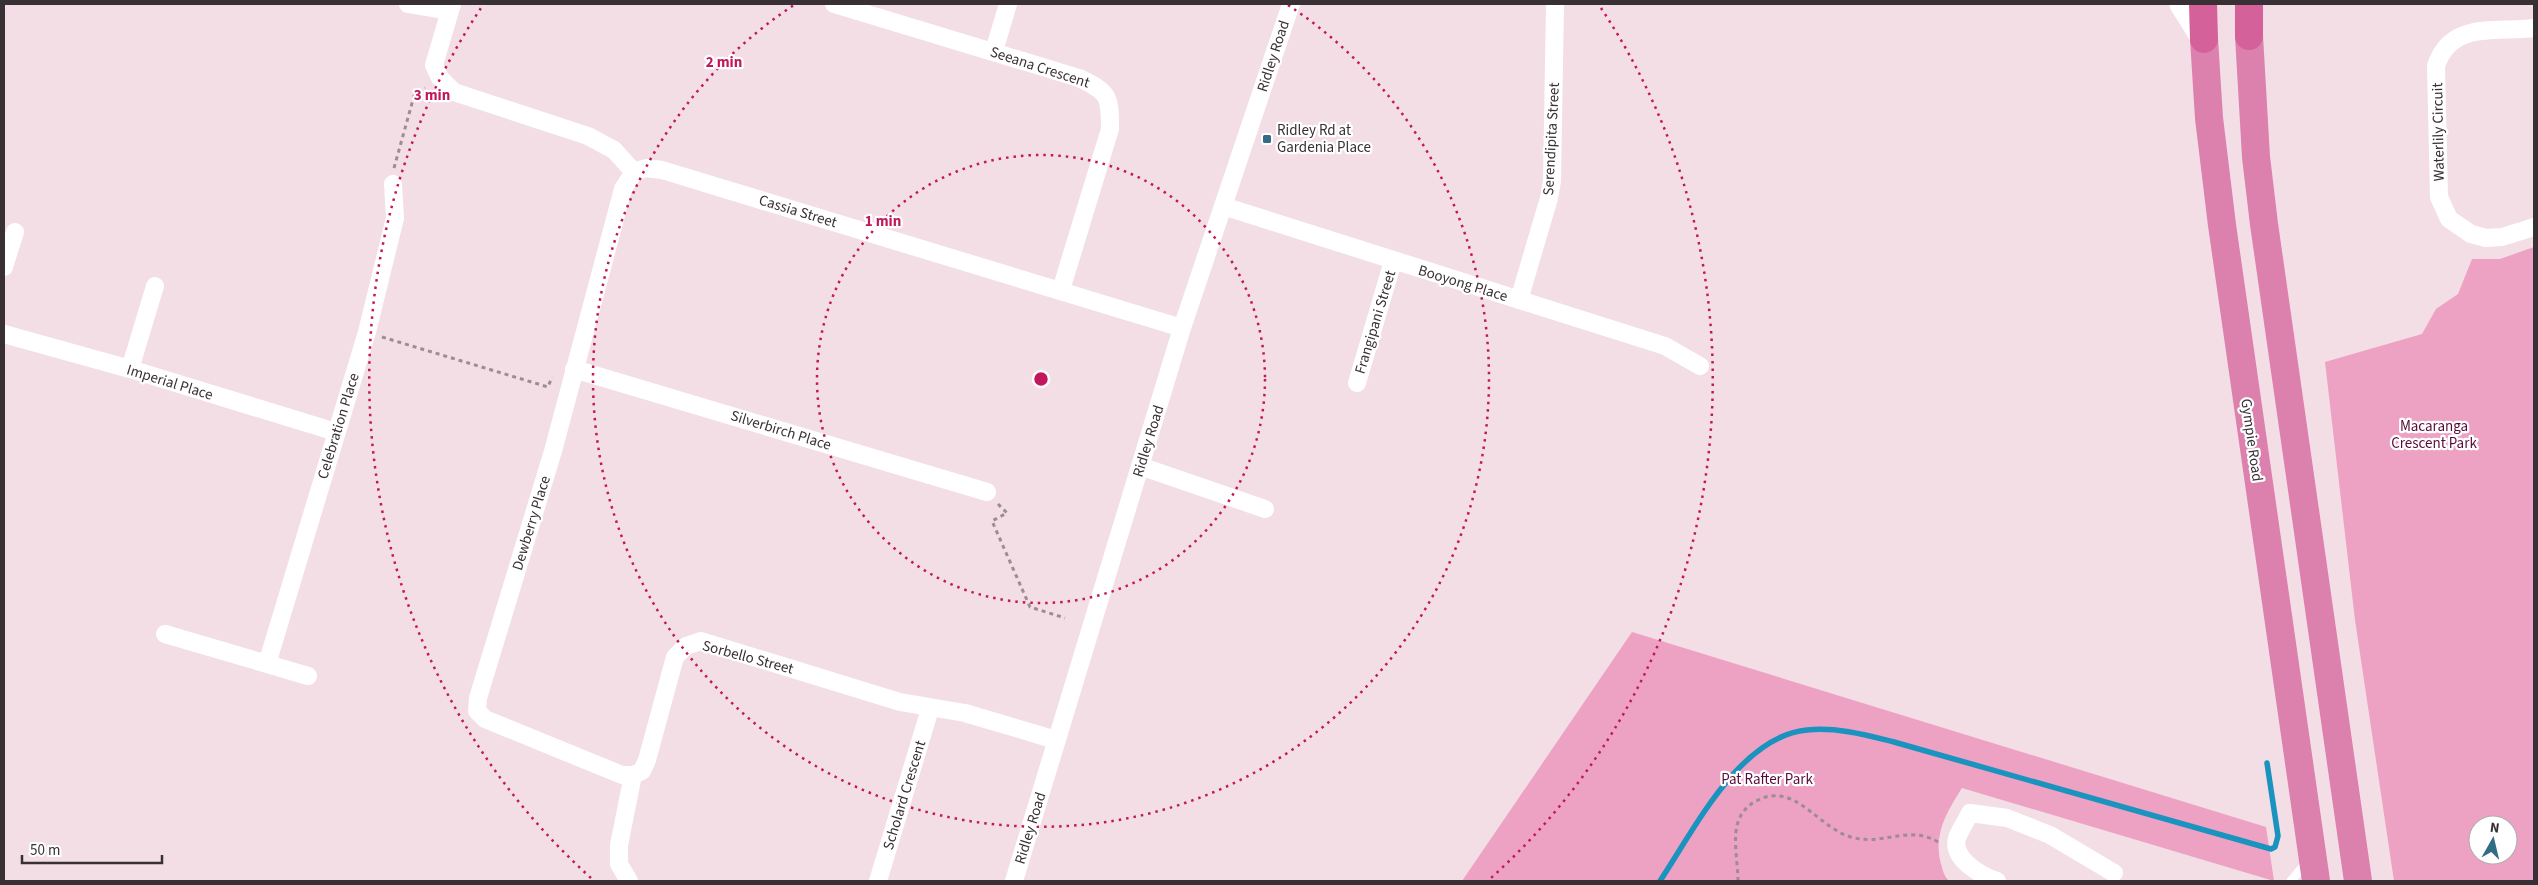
<svg xmlns="http://www.w3.org/2000/svg" width="2538" height="885" font-family="'Source Sans 3',sans-serif">
	<style>
		.green { fill: #eda1c3; fill-rule: evenodd }
		.lines { fill: none; stroke-linecap: round; stroke-linejoin: round }
		.stream { stroke: #1a93bf; stroke-width: 5.5 }
		.path { stroke: #9b8d93; stroke-width: 3; stroke-dasharray: 4 4; stroke-linecap: butt }
		.service { stroke: #fff; stroke-width: 9 }
		.minor { stroke: #fff; stroke-width: 18 }
		.secondary { stroke: #fff; stroke-width: 25 }
		.trunk { stroke: #dc80ae; stroke-width: 28 }
		.motorway { stroke: #d46199; stroke-width: 28 }
		.ring { fill: none; stroke: #c2185b; stroke-width: 2.5; stroke-dasharray: 2.5 5 }
		.poi-dot { fill: #326c85; stroke: #fff; stroke-width: 2 }
		.labels { text-anchor: middle; stroke-width: 4.5; stroke-linejoin: round; paint-order: stroke }
		.street-label { font-size: 15px; fill: #383034; stroke: #fff }
		.poi-label { font-size: 15px; fill: #383034; stroke: #fff; text-anchor: start }
		.park-label { font-size: 15px; fill: #5a0c39; stroke: #fff }
		.centre { fill: #c2185b; stroke: #fff; stroke-width: 2.5 }
		.ring-label { font-size: 15px; text-anchor: middle; font-weight: bold; fill: #c2185b; stroke: #fff; stroke-width: 4.5; stroke-linejoin: round; paint-order: stroke }
	</style>
	<rect width="100%" height="100%" fill="#f3dee6"/>
	<path class="green" d="M2534,247v634h-140l-39,-261 -30,-258 97,-28 14,-25 22,-15 14,-35h28zM2478,825h30v30h-30z
		M1632,632l634,195 8,54 -312,-93c-16,25 -29,47 -21,76 2,7 3,12 8,17h-487z"/>
	<g class="lines">
		<path class="stream" d="M1660,881c34,-51 80,-145 147,-151 30,-3 59,5 87,12l377,107 4,-2 3,-11 -11,-73"/>
		<path class="path" d="M394,168l20,-72 11,-8
			M382,337l166,50 4,-10
			M998,504l9,9 -15,8 38,86 35,11
			M1738,881c0,-29 -13,-65 20,-81 39,-19 61,31 97,38 30,7 54,-14 85,5"/>
		<path class="service" d="M2291,881l16,-19"/>
		<path class="minor" d="M408,4l41,7
			M452,4l-18,61 6,13 14,14 134,44 26,14 20,22 12,-4 16,2 520,158
			M834,4l245,74c30,14 31,18 31,51l-49,161
			M2534,28c-37,5 -83,-8 -98,38l3,131 10,22 22,15 15,4 16,-1 32,-10
			M994,51l14,-47
			M1223,206l442,140 35,20
			M4,267l11,-35
			M1519,300l30,-102 3,-17 3,-177
			M4,334l126,35 206,63
			M130,369l25,-83
			M574,369l413,123
			M1357,383l36,-122
			M1140,466l125,43
			M165,634l143,42
			M267,664l100,-332 28,-114 -2,-34
			M633,775h-11l-137,-56 -8,-8 1,-13 75,-247 70,-262 11,-17
			M629,881l-10,-17v-19l14,-70 9,-4 5,-11 28,-103 11,-11 15,-5 199,61 65,11 91,27
			M878,881l52,-172
			M1014,881l168,-553 109,-324
			M1997,881c-15,-5 -46,-22 -40,-43 3,-8 9,-17 13,-25l37,5 43,17 64,38"/>
		<path class="secondary" d="M2182,4l22,35"/>
		<path class="trunk" d="M2249,36l7,121 8,67 94,657
			M2204,39l5,79 13,107 94,656"/>
		<path class="motorway" d="M2203,4l1,35
			M2249,36v-32"/>
	</g>
	<g class="ring">
		<circle cx="1041" cy="379" r="224"/>
		<path d="M1288 5A448 448 0 1 1 794 5"/>
		<path d="M591 878A672 672 0 0 1 481 8M1601 8A672 672 0 0 1 1491 878"/>
	</g>
	<rect class="poi-dot" x="1262" y="134" width="10" height="10" rx="2.5"/>
	<g class="labels">
		<g class="street-label">
			<text transform="translate(1273 56) rotate(-72)" y="5">Ridley Road</text>
			<text transform="translate(1040 67) rotate(18)" y="5">Seeana Crescent</text>
			<text transform="translate(2438 132) rotate(-91)" y="5">Waterlily Circuit</text>
			<text transform="translate(1551 139) rotate(-87)" y="5">Serendipita Street</text>
			<text transform="translate(798 211) rotate(17)" y="5">Cassia Street</text>
			<text transform="translate(1463 283) rotate(17)" y="5">Booyong Place</text>
			<text transform="translate(1375 322) rotate(-73)" y="5">Frangipani Street</text>
			<text transform="translate(170 382) rotate(17)" y="5">Imperial Place</text>
			<text transform="translate(338 426) rotate(-73)" y="5">Celebration Place</text>
			<text transform="translate(781 430) rotate(17)" y="5">Silverbirch Place</text>
			<text transform="translate(2252 440) rotate(82)" y="5">Gympie Road</text>
			<text transform="translate(1148 441) rotate(-73)" y="5">Ridley Road</text>
			<text transform="translate(531 523) rotate(-73)" y="5">Dewberry Place</text>
			<text transform="translate(748 657) rotate(15)" y="5">Sorbello Street</text>
			<text transform="translate(904 795) rotate(-73)" y="5">Scholard Crescent</text>
			<text transform="translate(1030 828) rotate(-73)" y="5">Ridley Road</text>
		</g>
		<g class="poi-label">
			<text x="1277" y="135">Ridley Rd at<tspan x="1277" dy="17">Gardenia Place</tspan></text>
		</g>
		<g class="park-label">
			<text x="2434" y="431">Macaranga<tspan x="2434" dy="17">Crescent Park</tspan></text>
			<text x="1767" y="784">Pat Rafter Park</text>
		</g>
	</g>
	<circle cx="1041" cy="379" r="8" class="centre"/>
	<g class="ring-label">
		<text x="724" y="67">2 min</text>
		<text x="432" y="100">3 min</text>
		<text x="883" y="226">1 min</text>
	</g>
	<rect width="2538" height="885" fill="none" stroke="#383034" stroke-width="10"/>
	<g transform="translate(2493 840) rotate(8)"><circle r="24" fill="#ffffff" stroke="#afacae"/>
	<path d="M0-4L9 19L0 12L-9 19Z" fill="#326c85"/>
	<text y="-8" font-size="14" font-weight="bold" text-anchor="middle" fill="#383034">N</text>
	</g>
	<path d="M22 855v8h140v-8" fill="none" stroke="#383034" stroke-width="2.5"/>
	<text x="30" y="855" font-size="15" fill="#383034" stroke="#ffffff" stroke-width="4" paint-order="stroke">50 m</text>
</svg>
